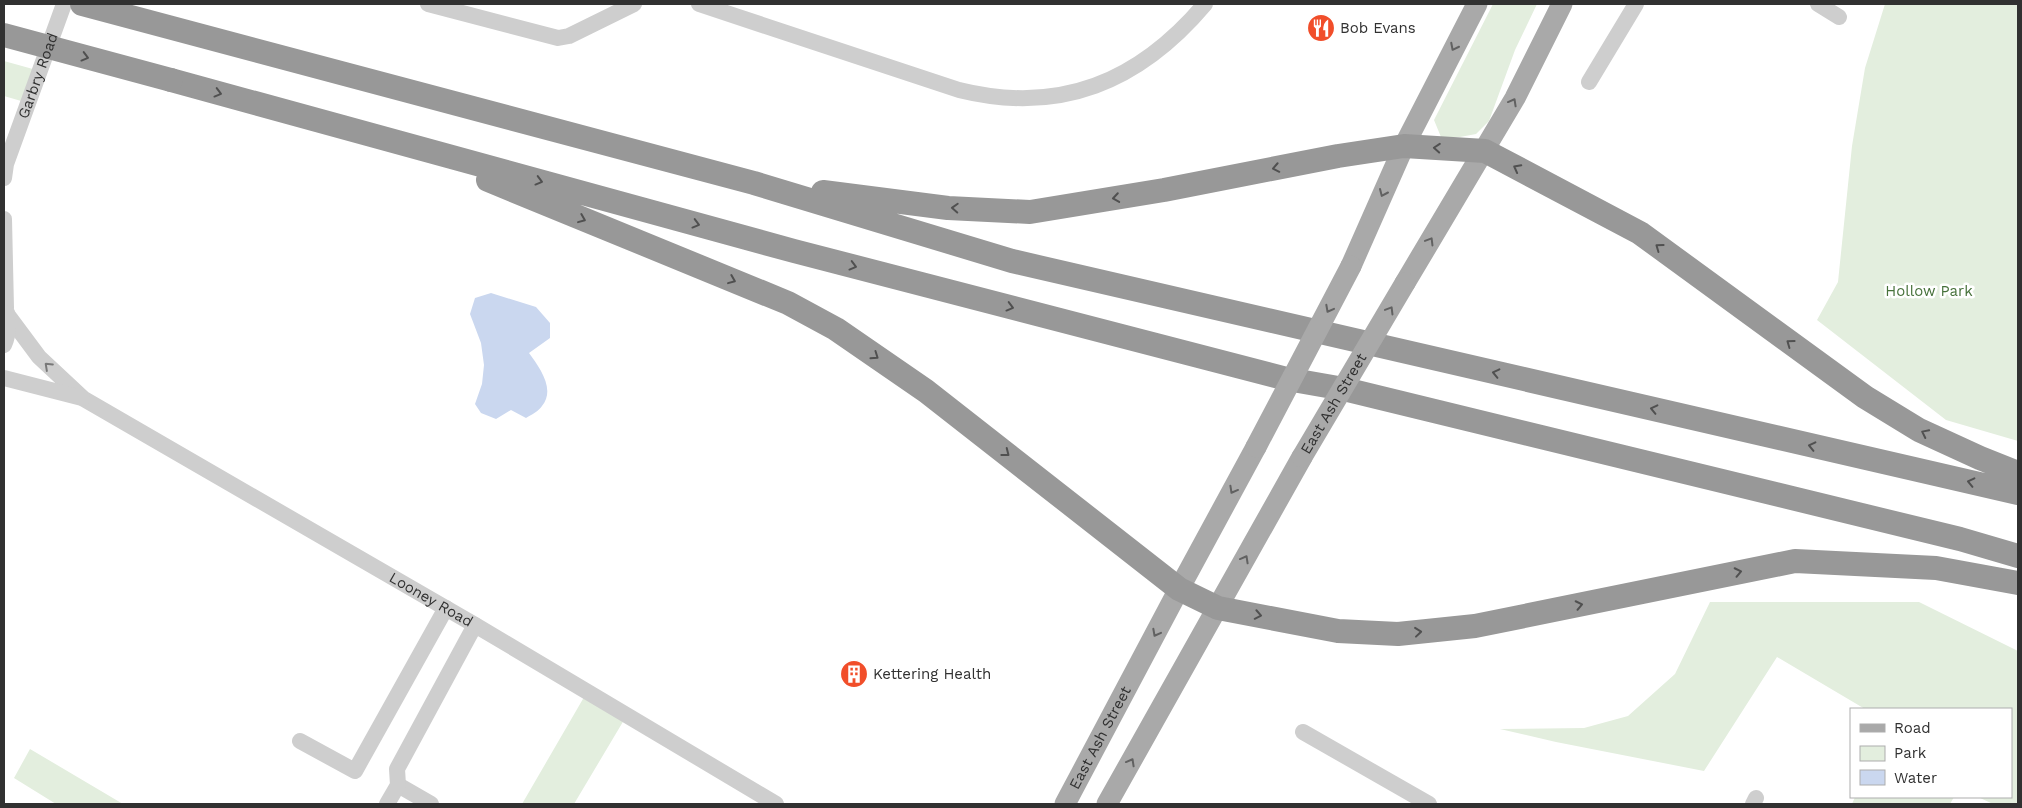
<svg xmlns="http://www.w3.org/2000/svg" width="2022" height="808" font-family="'Work Sans',sans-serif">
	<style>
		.green { fill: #e3eede }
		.water { fill: #cad7ef }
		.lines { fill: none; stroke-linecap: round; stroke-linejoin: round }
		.minor { stroke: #cecece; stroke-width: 16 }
		.major { stroke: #a9a9a9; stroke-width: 21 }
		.highway { stroke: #989898; stroke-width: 24 }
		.major-bridge { stroke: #a9a9a9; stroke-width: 21 }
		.highway-bridge { stroke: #989898; stroke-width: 24 }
		.oneway { stroke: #616161 }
		.oneway2 { stroke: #505050 }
		.oneway3 { stroke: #787878 }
		.labels { text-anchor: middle; stroke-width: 5; stroke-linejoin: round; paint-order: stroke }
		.poi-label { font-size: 15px; fill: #313131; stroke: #fff; text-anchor: start }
		.street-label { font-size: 15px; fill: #313131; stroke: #fff }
		.park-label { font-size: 15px; fill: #46713a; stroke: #fff }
	</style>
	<rect width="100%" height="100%" fill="#fff"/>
	<path class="green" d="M1493,4h44l-22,46 -26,71 -13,13 -16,3h-19l-7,-17z
		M1885,4h133v437l-72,-21 -129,-100 21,-38 14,-136 13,-78z
		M4,61l36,10 -12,32 -24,-7z
		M1710,602h209l99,49v153h-25l-15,-7h33v-88h-146l-88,-52 -73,114 -148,-29 -56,-13 84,-1 44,-12 47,-42z
		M587,692l40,23 -53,89h-52z
		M30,749l93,55h-67l-42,-26z
		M1855,797h99l-4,7h-98z"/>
	<path class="water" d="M491,293l45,14 14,16v15l-21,15c10,14 27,36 13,53 -3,5 -11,9 -16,12l-15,-8 -15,9 -15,-6 -6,-9 7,-20 2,-19 -3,-22 -11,-29 5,-16z"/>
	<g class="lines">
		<g class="minor">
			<path d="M428,4l130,34 11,-2 65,-32"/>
			<path d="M699,4l260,86c101,25 180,-8 246,-86"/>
			<path d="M1818,4l21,13"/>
			<path d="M1589,82l47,-78"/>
			<path id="s1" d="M4,178l2,-14 58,-160"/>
			<path d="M4,219l2,89"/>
			<path id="s2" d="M7,314l32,43 45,42 391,226 301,179"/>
			<path d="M4,345c5,-11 5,-21 3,-32"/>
			<path d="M4,378l78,20"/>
			<path d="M1303,732l126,72"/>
			<path d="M300,741l55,30 91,-163"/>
			<path d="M398,785l33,19"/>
			<path d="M387,804l11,-19 -1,-16 78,-144"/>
			<path d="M1753,804l3,-6"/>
		</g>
		<g class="major">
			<path d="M1351,266l53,-120 73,-142"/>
			<path d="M1405,283l110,-185 47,-94"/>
			<path id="s3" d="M1065,804l114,-215 77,-142"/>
			<path d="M1107,804l195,-347"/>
		</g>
		<path class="highway" d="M82,4l672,179 258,78 1006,232
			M171,80l623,171 493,128 57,10 616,150 58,17
			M488,180l300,123 48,26 90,62 253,198 39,19 120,23 60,3 77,-8 320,-65 141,7 82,15
			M823,192l125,16 82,4 134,-22 174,-34 66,-10 81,5 155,82 225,164 54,33 61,28 38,15"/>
		<g class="major-bridge">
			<path d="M1256,447l95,-181"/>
			<path id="s4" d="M1302,457l103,-174"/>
		</g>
		<path class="highway-bridge" d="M4,35l167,45"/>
	</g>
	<defs><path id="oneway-chevron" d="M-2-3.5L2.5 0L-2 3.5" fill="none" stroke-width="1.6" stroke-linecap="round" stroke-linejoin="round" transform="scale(1.25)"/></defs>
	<g class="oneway">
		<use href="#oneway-chevron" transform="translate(1454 47) rotate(117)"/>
		<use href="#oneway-chevron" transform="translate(1513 102) rotate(-61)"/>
		<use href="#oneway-chevron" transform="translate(1383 193) rotate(114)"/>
		<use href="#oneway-chevron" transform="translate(1430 241) rotate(-59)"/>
		<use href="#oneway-chevron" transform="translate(1329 309) rotate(118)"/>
		<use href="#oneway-chevron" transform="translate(1390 310) rotate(-59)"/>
		<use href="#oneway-chevron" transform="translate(1233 490) rotate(119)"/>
		<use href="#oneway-chevron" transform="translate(1245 559) rotate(-61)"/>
		<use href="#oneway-chevron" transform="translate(1156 633) rotate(118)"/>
		<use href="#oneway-chevron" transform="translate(1131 762) rotate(-61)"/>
	</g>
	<g class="oneway2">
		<use href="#oneway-chevron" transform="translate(85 57) rotate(15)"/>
		<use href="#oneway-chevron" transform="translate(218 93) rotate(15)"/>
		<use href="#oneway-chevron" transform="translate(1437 148) rotate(-176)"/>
		<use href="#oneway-chevron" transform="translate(1276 168) rotate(169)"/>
		<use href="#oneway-chevron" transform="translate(1517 168) rotate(-152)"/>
		<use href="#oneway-chevron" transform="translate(539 181) rotate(15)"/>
		<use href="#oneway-chevron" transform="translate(1116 198) rotate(171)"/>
		<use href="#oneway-chevron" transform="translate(955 208) rotate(-177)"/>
		<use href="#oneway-chevron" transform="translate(582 219) rotate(22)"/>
		<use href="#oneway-chevron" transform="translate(696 224) rotate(15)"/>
		<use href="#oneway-chevron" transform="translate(1659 247) rotate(-144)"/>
		<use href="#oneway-chevron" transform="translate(853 266) rotate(15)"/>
		<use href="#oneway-chevron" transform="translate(732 280) rotate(22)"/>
		<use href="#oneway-chevron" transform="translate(1010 307) rotate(15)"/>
		<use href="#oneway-chevron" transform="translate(1790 343) rotate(-144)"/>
		<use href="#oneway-chevron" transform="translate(875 356) rotate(35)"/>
		<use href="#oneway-chevron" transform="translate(1496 373) rotate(-167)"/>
		<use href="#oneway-chevron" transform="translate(1654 409) rotate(-167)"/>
		<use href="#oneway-chevron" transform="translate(1925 433) rotate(-154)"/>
		<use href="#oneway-chevron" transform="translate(1812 446) rotate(-167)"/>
		<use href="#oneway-chevron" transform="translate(1006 453) rotate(38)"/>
		<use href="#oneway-chevron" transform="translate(1971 482) rotate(-167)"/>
		<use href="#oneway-chevron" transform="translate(1738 572) rotate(-12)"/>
		<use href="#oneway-chevron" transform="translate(1579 605) rotate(-12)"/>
		<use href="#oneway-chevron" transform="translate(1258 615) rotate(11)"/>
		<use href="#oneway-chevron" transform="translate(1418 632) rotate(-6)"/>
	</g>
	<use class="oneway3" href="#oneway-chevron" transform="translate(48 366) rotate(-137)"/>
	<defs>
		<g id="restaurant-disc" transform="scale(1.4375)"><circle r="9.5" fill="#f14e2a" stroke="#fff"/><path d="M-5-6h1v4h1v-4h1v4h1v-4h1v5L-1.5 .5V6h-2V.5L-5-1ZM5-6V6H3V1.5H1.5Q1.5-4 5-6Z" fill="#fff"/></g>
		<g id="building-disc" transform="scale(1.4375)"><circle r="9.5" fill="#f14e2a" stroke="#fff"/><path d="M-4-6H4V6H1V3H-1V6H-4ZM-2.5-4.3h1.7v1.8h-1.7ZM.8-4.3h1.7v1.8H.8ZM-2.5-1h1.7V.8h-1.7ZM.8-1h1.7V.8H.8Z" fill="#fff"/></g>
	</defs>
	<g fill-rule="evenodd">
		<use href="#restaurant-disc" x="1321" y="28"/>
		<use href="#building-disc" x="854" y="674"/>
	</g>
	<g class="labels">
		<g class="poi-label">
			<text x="1340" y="33">Bob Evans</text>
			<text x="873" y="679">Kettering Health</text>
		</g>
		<g class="street-label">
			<text dy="5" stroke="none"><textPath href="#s1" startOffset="108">Garbry Road</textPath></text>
			<text dy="5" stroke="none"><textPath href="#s4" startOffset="62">East Ash Street</textPath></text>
			<text dy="5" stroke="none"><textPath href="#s2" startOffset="516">Looney Road</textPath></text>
			<text dy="5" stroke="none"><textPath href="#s3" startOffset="75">East Ash Street</textPath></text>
		</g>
		<g class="park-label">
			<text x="1929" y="296">Hollow Park</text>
		</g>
	</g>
	<rect width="2022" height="808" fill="none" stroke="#313131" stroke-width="10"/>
	<rect x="1850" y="708" width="162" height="90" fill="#ffffff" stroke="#adadad"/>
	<rect x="1860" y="724" width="25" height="8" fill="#a9a9a9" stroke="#adadad"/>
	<text x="1894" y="733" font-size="15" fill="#313131">Road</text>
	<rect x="1860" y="746" width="25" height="15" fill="#e3eede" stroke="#adadad"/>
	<text x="1894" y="758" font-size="15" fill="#313131">Park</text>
	<rect x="1860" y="770" width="25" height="15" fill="#cad7ef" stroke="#adadad"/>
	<text x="1894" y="783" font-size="15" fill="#313131">Water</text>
</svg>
